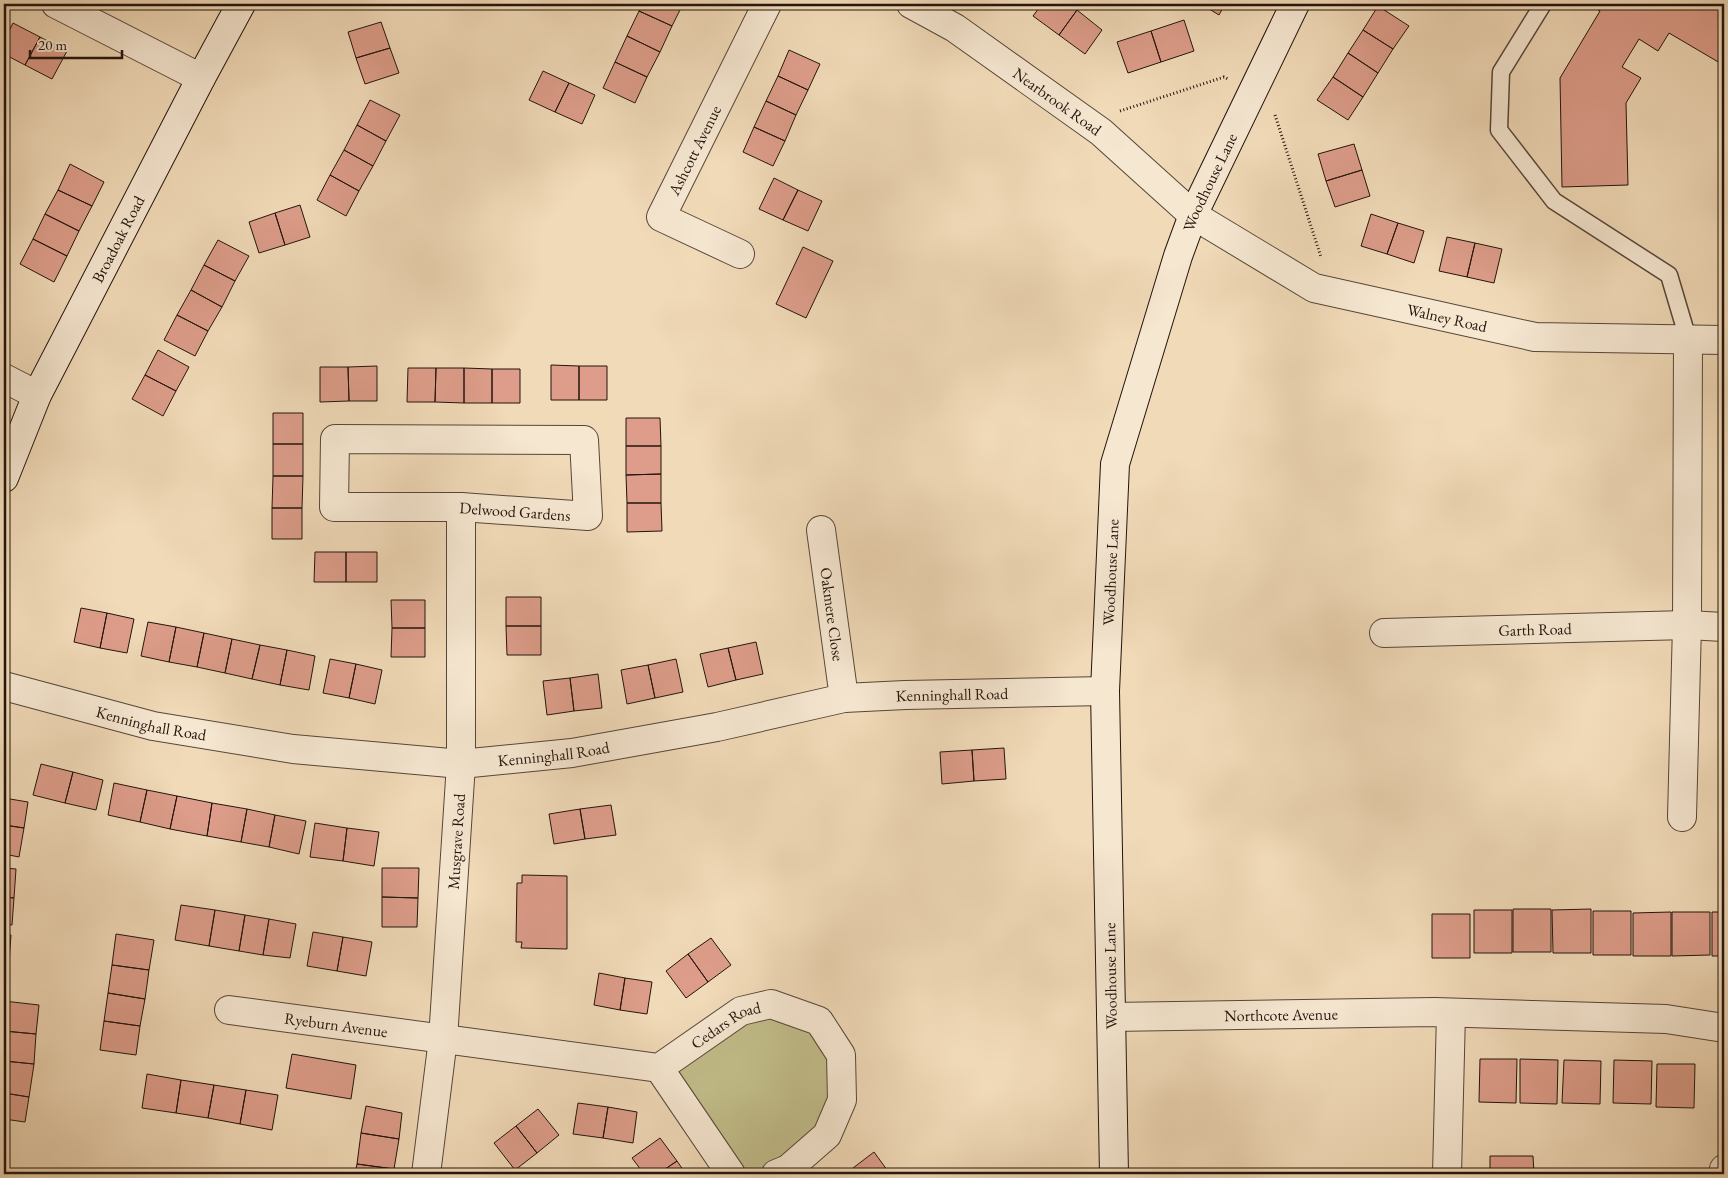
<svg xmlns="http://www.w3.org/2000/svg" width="1728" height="1178" font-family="'EB Garamond',serif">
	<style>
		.green { fill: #c1bd8a; stroke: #72684c }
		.building { fill: #dd9d8a; stroke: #23140d }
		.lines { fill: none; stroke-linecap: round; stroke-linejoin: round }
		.lane-casing { stroke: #564638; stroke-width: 19 }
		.street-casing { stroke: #564638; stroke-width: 30 }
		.secondary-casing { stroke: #23140d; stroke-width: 30 }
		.path { stroke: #23140d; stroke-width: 3; stroke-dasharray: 1 2.5; stroke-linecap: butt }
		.lane { stroke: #f6e7d1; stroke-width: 16 }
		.street { stroke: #f6e7d1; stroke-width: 28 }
		.secondary { stroke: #f6e7d1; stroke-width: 28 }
		.labels { text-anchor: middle; stroke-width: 5; stroke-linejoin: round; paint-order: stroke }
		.street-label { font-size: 16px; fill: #23140d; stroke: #f6e7d1 }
	</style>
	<rect width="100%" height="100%" fill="#f1dab8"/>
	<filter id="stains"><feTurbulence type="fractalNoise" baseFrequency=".004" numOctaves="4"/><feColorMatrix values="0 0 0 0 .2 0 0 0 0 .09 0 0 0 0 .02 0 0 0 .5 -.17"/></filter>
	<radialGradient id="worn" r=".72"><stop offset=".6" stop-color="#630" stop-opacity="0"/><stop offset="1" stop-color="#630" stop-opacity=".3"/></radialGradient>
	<path class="green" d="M741,1011l78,10 23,79 -66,74h-45l-72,-106z"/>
	<path class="building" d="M643,4h40l-11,22 -33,-15z
		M1042,4h25l10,6 -18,25 -26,-19z
		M1201,4h24l-6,11z
		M1588,4h136v141l-4,-82 -51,-30 -11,18 -19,-12 -17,28 19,11 -15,25 2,82 -66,2 -2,-109 40,-67z
		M1378,6l31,20 -16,23 -30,-19z
		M1077,10l25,20 -17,24 -26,-19z
		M639,11l33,15 -12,26 -33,-16z
		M1184,20l10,31 -33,11 -10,-31z
		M381,22l9,26 -34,10 -8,-26z
		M13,23l27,14 -15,28 -21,-11v-13z
		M1363,30l30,19 -15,24 -30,-20z
		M1151,31l10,31 -33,11 -11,-31z
		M627,36l33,16 -13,25 -32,-15z
		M40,37l27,14 -15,28 -27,-14z
		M390,48l9,25 -34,11 -9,-26z
		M789,50l31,14 -12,26 -30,-14z
		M1348,53l30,20 -15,24 -30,-20z
		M615,62l32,15 -12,26 -32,-15z
		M543,71l26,12 -14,29 -26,-12z
		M778,76l30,14 -12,25 -30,-14z
		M1333,77l30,20 -15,23 -31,-20z
		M569,83l26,12 -13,29 -27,-12z
		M370,100l30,15 -14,26 -29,-16z
		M766,101l30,14 -11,26 -31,-14z
		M357,125l29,16 -13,25 -29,-16z
		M754,127l31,14 -12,25 -30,-14z
		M1354,144l8,26 -36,11 -8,-27z
		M344,150l29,16 -14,25 -29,-16z
		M70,164l34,18 -12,24 -34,-16z
		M1362,170l8,26 -35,11 -9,-26z
		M330,175l29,16 -13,25 -29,-16z
		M774,178l24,12 -15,30 -24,-11z
		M58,190l34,16 -13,25 -34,-17z
		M798,190l24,11 -14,30 -25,-11z
		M300,205l10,32 -25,8 -10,-32z
		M275,213l10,32 -26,8 -10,-31z
		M45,214l34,17 -12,25 -34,-17z
		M1371,214l27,9 -11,31 -26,-8z
		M1398,223l26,8 -10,32 -27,-9z
		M1447,237l28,6 -8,34 -28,-6z
		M33,239l34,17 -13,26 -34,-18z
		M218,240l31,16 -14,25 -31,-16z
		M1475,243l27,6 -8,34 -27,-6z
		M803,247l30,14 -27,57 -30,-14z
		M204,265l31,16 -13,26 -31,-17z
		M191,290l31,17 -14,24 -31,-16z
		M177,315l31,16 -13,25 -31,-16z
		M158,350l31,17 -13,24 -31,-16z
		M551,365l28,1v34h-28z
		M377,366v35h-28l-1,-34z
		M579,366h28v34h-28z
		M320,367h28l1,34 -29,1z
		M408,368h28l-1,34h-28z
		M436,368h28v35l-29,-1z
		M464,368l28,1v34h-28z
		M492,369h28v34h-28z
		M145,375l31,16 -13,25 -31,-17z
		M273,413h30v31h-30z
		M626,418h34l1,28h-35z
		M273,444h30v32h-30z
		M626,446h35v28l-35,1z
		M661,474v29h-34l-1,-28z
		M273,476h30l-1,32h-30z
		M627,503h34l1,28 -35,1z
		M272,508h30v31h-30z
		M315,552h31v30h-32z
		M346,552h31v30h-31z
		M506,597h35v29h-35z
		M391,600h34v28h-33z
		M81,608l26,5 -7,35 -26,-6z
		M107,613l27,6 -7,34 -27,-5z
		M148,622l28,5 -7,35 -28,-6z
		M506,626h35v29h-34z
		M176,627l28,6 -7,34 -28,-5z
		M392,628h33v29h-34z
		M204,633l28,6 -7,34 -28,-6z
		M232,639l28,6 -8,34 -27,-6z
		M756,642l7,32 -27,6 -8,-32z
		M260,645l27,5 -7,35 -28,-6z
		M728,648l8,32 -28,7 -8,-33z
		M287,650l28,6 -6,34 -29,-5z
		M330,659l26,5 -7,34 -26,-5z
		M676,659l7,33 -28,6 -7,-33z
		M356,664l26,6 -7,34 -26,-6z
		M648,665l7,33 -28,6 -6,-34z
		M598,674l4,34 -28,3 -4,-33z
		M570,678l4,33 -27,4 -4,-34z
		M1004,748l2,31 -32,2 -2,-31z
		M972,750l2,31 -32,3 -2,-32z
		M41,764l32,8 -8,31 -32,-8z
		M73,772l30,8 -7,30 -31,-7z
		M114,783l33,7 -7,32 -32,-7z
		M147,790l30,6 -7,33 -30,-7z
		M177,796l35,7 -5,33 -37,-7z
		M4,798l24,4 -4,26 -20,-3z
		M212,803l35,6 -6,33 -34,-6z
		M611,805l5,30 -31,4 -5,-30z
		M247,809l28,6 -6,32 -28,-5z
		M580,809l5,30 -31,5 -5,-30z
		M275,815l31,6 -7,33 -30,-7z
		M315,823l32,5 -4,33 -33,-4z
		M4,825l20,3 -5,29 -15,-3z
		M347,828l32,4 -5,34 -31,-5z
		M4,868l12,1 -2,29 -10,-1z
		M382,868h37l-1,30 -36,-1z
		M522,875l45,1v73l-46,-1 1,-6h-6l1,-59h5z
		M4,897l10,1 -2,27 -8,-1z
		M382,897l36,1 -1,29h-35z
		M181,905l34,5 -6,36 -34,-6z
		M1513,909h38v43h-38z
		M1591,909v44h-38l-1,-43z
		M215,910l30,5 -6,36 -30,-5z
		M1474,910h38v43h-38z
		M1593,911h38v44h-38z
		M1671,912v44h-38v-43z
		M1672,912h38v43l-38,1z
		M1712,912h12v44h-12z
		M1432,914h38v44h-38z
		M245,915l24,4 -6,36 -24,-4z
		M269,919l27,5 -6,34 -27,-3z
		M313,932l30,5 -6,34 -30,-5z
		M116,934l38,6 -5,30 -37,-5z
		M4,935h7l-2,27h-5z
		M343,937l29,5 -6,34 -29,-5z
		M711,938l20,27 -23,17 -20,-28z
		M688,954l20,28 -22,16 -20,-27z
		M4,962h5l-4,30h-1z
		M112,965l37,5 -4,29 -37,-6z
		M599,973l26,5 -5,32 -26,-5z
		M625,978l27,4 -5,32 -27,-4z
		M108,993l37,6 -5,27 -36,-5z
		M4,1001l35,4 -3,29 -32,-3z
		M104,1021l36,5 -4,29 -36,-5z
		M4,1031l32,3 -2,30 -30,-3z
		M292,1054l64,11 -5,34 -65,-11z
		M1480,1059h37l-1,44 -37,-1z
		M1520,1059l38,1 -1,44 -37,-1z
		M1564,1060l37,1 -1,43 -38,-1z
		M1614,1060l38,1 -1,43 -38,-1z
		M4,1061l30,3 -5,33 -25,-4z
		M1657,1064h38l-1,44 -38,-1z
		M147,1074l34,6 -5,33 -34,-5z
		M181,1080l33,5 -6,33 -32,-5z
		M214,1085l32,5 -6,34 -32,-6z
		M246,1090l32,5 -6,35 -32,-6z
		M4,1093l25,4 -4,25 -21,-3z
		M578,1103l30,4 -5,31 -30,-4z
		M366,1106l36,7 -3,26 -38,-6z
		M608,1107l29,5 -4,31 -30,-5z
		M538,1109l21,26 -22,18 -21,-27z
		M516,1126l21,27 -22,17 -21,-27z
		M361,1133l38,6 -5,30 -37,-5z
		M660,1138l17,23 -19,13h-14l-12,-16z
		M874,1152l16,22h-33l-4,-6z
		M1490,1156h43l1,18h-44z
		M677,1161l9,13h-28z
		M357,1164l37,5 -1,5h-38z"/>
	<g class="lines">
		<g class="lane-casing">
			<path id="lane" d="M1543,4l-42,68 -2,58 55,71 115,74 19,64"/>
		</g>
		<g class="street-casing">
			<g id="street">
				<path d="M56,4l145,74"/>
				<path id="s1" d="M911,4l44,24 146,104 92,83 121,73 221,49 189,3"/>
				<path id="s2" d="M740,254l-79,-37 106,-213"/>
				<path d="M4,378l33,17"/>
				<path d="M335,439l249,1 4,76 -127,-9h-127z"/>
				<path id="s3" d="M821,530l23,168"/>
				<path id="s4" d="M1384,633l303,-8 37,2"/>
				<path id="s5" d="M4,686l149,40 140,23 168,15 111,-11 145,-26 127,-29 61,-3 200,-4"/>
				<path d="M1682,817l5,-192 1,-286"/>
				<path id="s6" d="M229,1010l430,58 82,-57 30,-7 48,17 22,34 1,45 -15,35 -39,34 -12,5"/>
				<path id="s7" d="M1111,1017l324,-5 231,7 58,9"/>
				<path d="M659,1068l72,106"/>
				<path id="s8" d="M426,1174l17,-135 18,-275v-257"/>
				<path d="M1447,1174l4,-161"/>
				<path d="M1724,1174v-5"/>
			</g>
		</g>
		<g class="secondary-casing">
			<g id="secondary">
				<path id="s9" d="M4,478l33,-83 164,-317 40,-74"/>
				<path id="s10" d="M1114,1174l-9,-483 10,-227 63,-208 15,-41 102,-211"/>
			</g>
		</g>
		<path class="path" d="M1120,111l104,-34 4,2
			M1275,115l46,142"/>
		<use href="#lane" class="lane"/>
		<use href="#street" class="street"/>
		<use href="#secondary" class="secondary"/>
	</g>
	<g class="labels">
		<g class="street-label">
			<text dy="6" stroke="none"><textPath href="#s1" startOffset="176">Nearbrook Road</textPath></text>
			<text dy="6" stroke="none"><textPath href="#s2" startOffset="162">Ashcott Avenue</textPath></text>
			<text dy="6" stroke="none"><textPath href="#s10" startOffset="1008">Woodhouse Lane</textPath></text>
			<text dy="6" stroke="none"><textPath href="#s9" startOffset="265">Broadoak Road</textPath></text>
			<text dy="6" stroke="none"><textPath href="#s1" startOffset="631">Walney Road</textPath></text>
			<text transform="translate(515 511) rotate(4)" y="6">Delwood Gardens</text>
			<text dy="6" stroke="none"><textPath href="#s10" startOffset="602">Woodhouse Lane</textPath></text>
			<text dy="6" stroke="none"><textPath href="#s3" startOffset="85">Oakmere Close</textPath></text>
			<text dy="6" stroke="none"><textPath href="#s4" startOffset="151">Garth Road</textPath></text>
			<text dy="6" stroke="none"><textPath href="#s5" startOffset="962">Kenninghall Road</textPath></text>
			<text dy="6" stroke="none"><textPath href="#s5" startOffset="152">Kenninghall Road</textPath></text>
			<text dy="6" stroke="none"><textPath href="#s5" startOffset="558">Kenninghall Road</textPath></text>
			<text dy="6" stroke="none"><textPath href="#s8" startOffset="334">Musgrave Road</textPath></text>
			<text transform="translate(1110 976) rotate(-91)" y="6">Woodhouse Lane</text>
			<text dy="6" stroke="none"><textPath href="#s7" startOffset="170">Northcote Avenue</textPath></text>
			<text dy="6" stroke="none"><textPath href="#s6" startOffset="108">Ryeburn Avenue</textPath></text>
			<text dy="6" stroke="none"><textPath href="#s6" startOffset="514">Cedars Road</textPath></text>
		</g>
	</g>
	<rect width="1728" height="1178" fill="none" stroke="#f1dab8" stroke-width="20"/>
	<rect x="5" y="5" width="1718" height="1168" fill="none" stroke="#23140d" stroke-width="2.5"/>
	<rect x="10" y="10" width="1708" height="1158" fill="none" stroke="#23140d"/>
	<path d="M30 50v8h92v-8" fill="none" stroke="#23140d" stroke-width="2.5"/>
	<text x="38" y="50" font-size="15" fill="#23140d" stroke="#f6e7d1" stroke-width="4" paint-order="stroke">20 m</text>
	<rect width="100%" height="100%" filter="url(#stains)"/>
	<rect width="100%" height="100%" fill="url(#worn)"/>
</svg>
